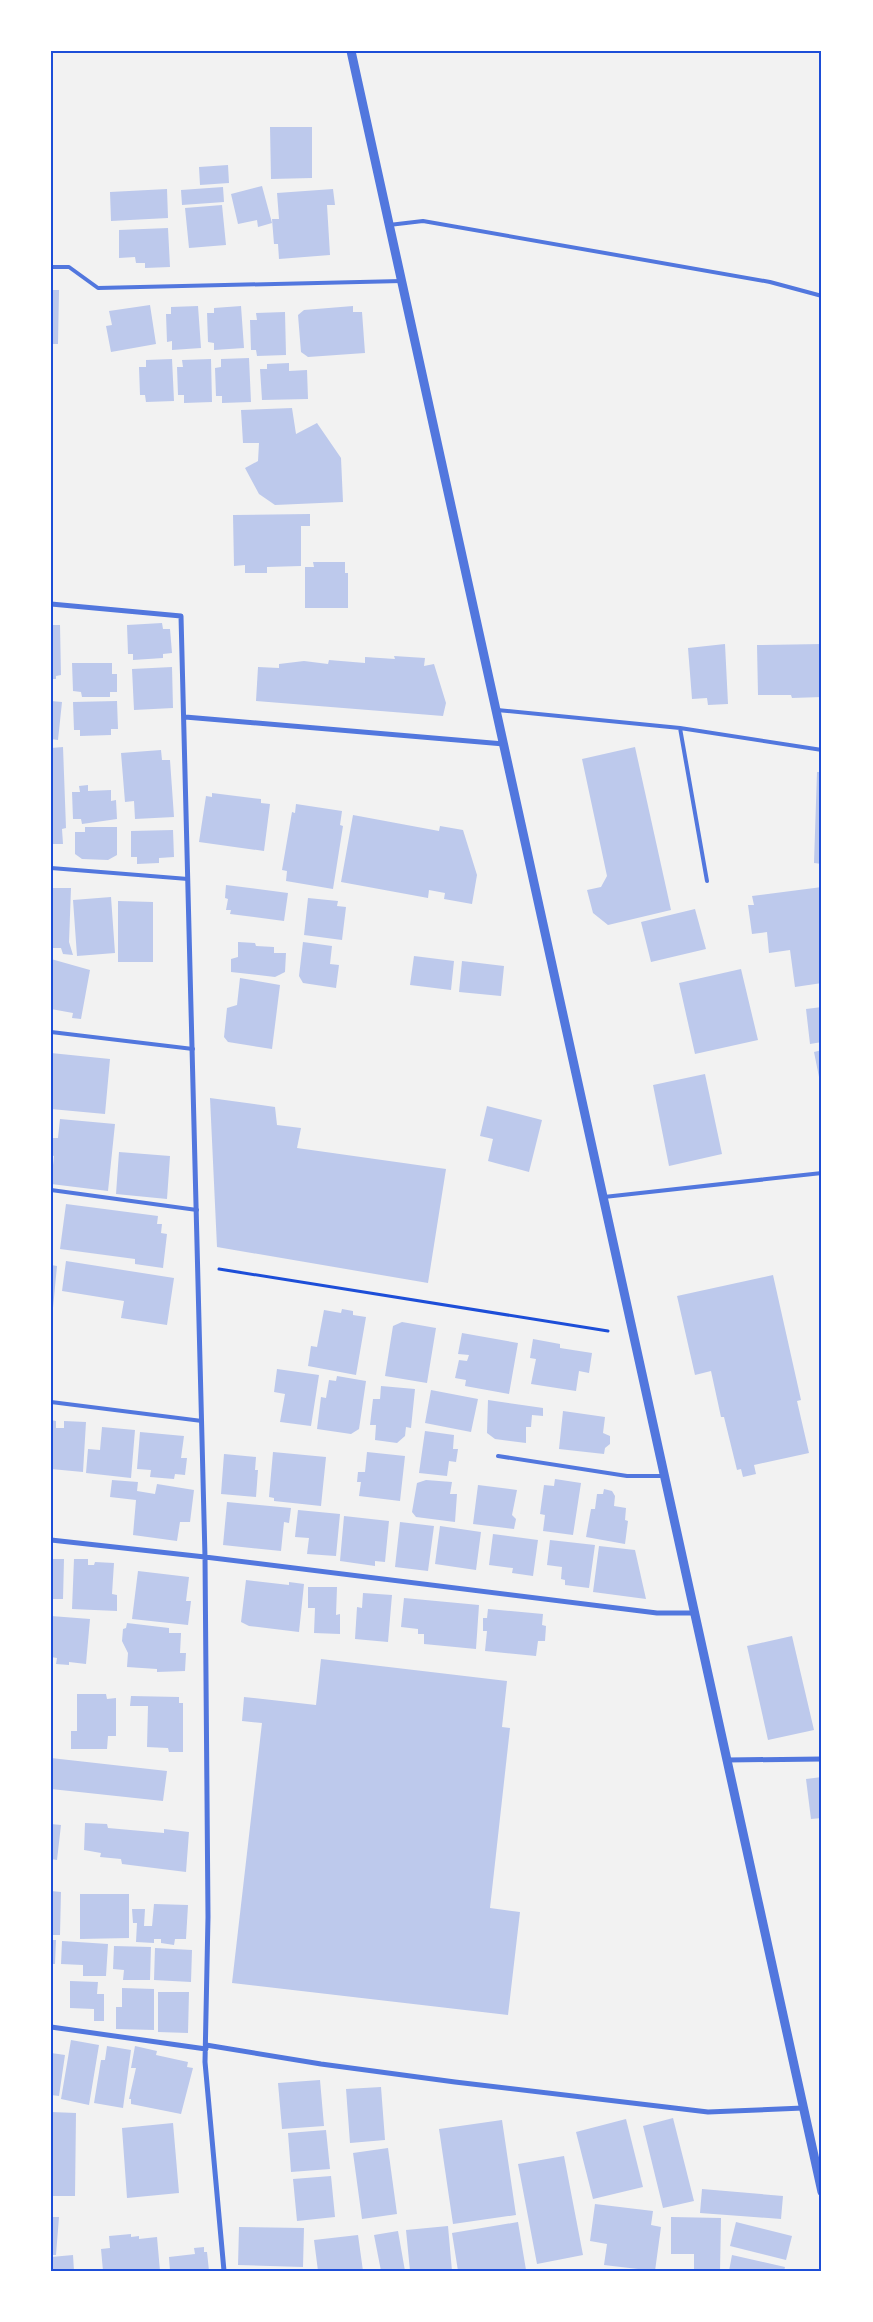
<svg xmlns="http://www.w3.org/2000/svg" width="873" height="2322" font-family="Helvetica,sans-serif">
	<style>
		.building { fill: #bdc9ec }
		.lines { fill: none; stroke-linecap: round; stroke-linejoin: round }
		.path { stroke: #1d4ed8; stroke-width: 3 }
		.service { stroke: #5277de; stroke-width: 4 }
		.minor { stroke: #5277de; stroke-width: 5 }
		.tertiary { stroke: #5277de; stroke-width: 9 }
		.neatline { fill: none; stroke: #1d4ed8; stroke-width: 2 }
	</style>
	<rect width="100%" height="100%" fill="#f2f2f2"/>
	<path class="building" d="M270,127h42v51l-41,1z
		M228,165l1,18 -29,2 -1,-18z
		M262,186l10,37 -14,4 -1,-7 -19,4 -7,-30z
		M223,187l1,15 -42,3 -1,-15z
		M167,189l1,29 -57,3 -1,-29z
		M333,189l2,16h-8l3,50 -51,4 -1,-15h-4l-2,-25h7l-2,-26z
		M222,205l4,40 -37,3 -4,-40z
		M168,228l2,39 -25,1v-5h-9l-1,-6 -16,1v-28z
		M51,290h8l-1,54h-7z
		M150,305l6,39 -45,8 -5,-26 6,-1 -3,-14z
		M198,306l3,42 -29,2v-9l-5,1 -1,-28h5v-7z
		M241,306l3,42 -30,2v-7l-6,-1 -1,-29h7v-5z
		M353,306v6h9l3,41 -57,4 -7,-5 -3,-37 6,-5z
		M285,312l1,43 -29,1 -1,-6h-5l-1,-30h7l-1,-7z
		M249,358l2,44 -29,1v-7h-6l-1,-28 6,-1v-8z
		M172,359l2,42 -28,1 -1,-7h-5l-1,-28h7v-7z
		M211,359l1,43 -28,1v-8h-6l-1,-28h6l-1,-7z
		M289,363v8l18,-1 1,29 -46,1 -2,-31h7v-5z
		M292,408l4,26 21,-11 24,35 2,44 -68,3 -16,-11 -14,-26 13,-7 1,-18h-16l-2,-33z
		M310,514v12h-9v40l-34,1v6h-22v-8l-11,1 -1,-51z
		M313,562h32v11h3v35h-43v-41h9z
		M162,623l1,6h7l2,24 -9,1v4l-30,2v-6h-5l-1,-29z
		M51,625h9l1,50 -5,1v3h-5z
		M725,644l3,60 -20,1 -1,-7 -15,1 -4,-51z
		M822,644v53l-30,1 -1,-3h-33l-1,-50z
		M394,656l31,2 -1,8 10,-2 12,39 -3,13 -187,-15 2,-34 21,1v-4l25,-3 24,3 1,-4 36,3v-6l30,2z
		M72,663h40v11h5v18h-7v5h-28l-1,-5 -8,-1z
		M172,667l1,41 -39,2 -2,-41z
		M51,701l11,1 -4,38 -7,-1z
		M117,701l1,28h-7v6l-31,1v-6h-6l-1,-28z
		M63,747l3,81 -4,1 1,15h-12v-96z
		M635,747l36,163 -63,15 -15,-12 -6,-23 14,-3 6,-11 -25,-117z
		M161,750l1,10h8l4,57 -39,2 -1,-18 -9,1 -4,-49z
		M817,772h5v92l-8,-1z
		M88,785v6l23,-1v11l5,-1 1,19 -35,5 -1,-5h-8l-1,-27h8l-1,-6z
		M212,793l49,6v4l9,1 -6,47 -65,-9 7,-46 6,1z
		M296,804l46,7 -2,14 3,1 -10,63 -47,-8 1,-10 -5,-1 10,-58 3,1z
		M353,815l86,16 1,-5 23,4 14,45 -5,29 -28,-5 1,-6 -16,-3 -1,8 -87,-16z
		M85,827h32v28l-9,5 -26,-1 -7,-5v-22h10z
		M173,830l1,27 -15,1v5l-22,1v-7h-6v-26z
		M226,885l62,8 -4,28 -54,-7 1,-4h-5l2,-11 -3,-1z
		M822,887v96l-27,4 -5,-37 -21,3 -2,-21 -15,2 -4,-29h6l-2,-9z
		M51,888h20l-2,54 4,13 -10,-1 -2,-6h-10z
		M111,897l4,56 -38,3 -4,-56z
		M308,898l30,3 -1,5 9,1 -4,33 -38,-5z
		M118,901l35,1v60h-35z
		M695,909l11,40 -55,13 -10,-40z
		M238,942l17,1 1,3 18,1v6h12l-1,19 -10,5 -44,-5v-13l7,-2z
		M303,942l29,4 -2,18 9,1 -3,23 -33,-5 -4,-7z
		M414,956l40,5 -3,29 -41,-5z
		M51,959l39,11 -9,49 -9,-1 1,-5 -22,-4z
		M462,961l42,5 -3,30 -42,-4z
		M741,969l17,71 -63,14 -16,-71z
		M240,978l40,7 -8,64 -44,-7 -4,-5 3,-29 10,-3z
		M822,1007v35l-12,2 -4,-35z
		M822,1050v27h-3l-5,-25z
		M51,1053l59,6 -5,55 -54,-5z
		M705,1074l17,80 -53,12 -16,-81z
		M210,1098l65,9 2,18 24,3 -4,20 149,21 -18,114 -211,-36z
		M487,1106l55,14 -13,52 -41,-11 5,-22 -13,-3z
		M60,1119l55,5 -7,67 -57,-7 3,-28 -3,-1v-17h7z
		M119,1152l51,4 -3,43 -51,-5z
		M66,1204l92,12 -1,8h5l-1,9 6,1 -4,34 -28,-4v-5l-75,-10z
		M66,1261l108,17 -7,47 -46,-7 3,-17 -62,-10z
		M51,1265l6,1 -4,42h-2z
		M773,1275l28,125 -4,1 12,52 -55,12 2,9 -13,3 -2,-8 -4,1 -13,-53h-3l-10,-46 -16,4 -18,-79z
		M342,1309l11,2v4l13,2 -10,58 -48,-9 3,-20 6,1 7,-37 17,3z
		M402,1322l34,6 -9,55 -42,-7 8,-50z
		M462,1333l56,10 -9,51 -44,-8 1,-6 -11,-2 4,-18 8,1 2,-6 -11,-1z
		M533,1339l27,5v4l32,5 -3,20 -10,-2 -3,20 -45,-7 5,-25 -6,-1z
		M277,1369l42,6 -8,51 -31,-4 5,-28 -11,-2z
		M337,1376l29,5 -7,48 -8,5 -34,-5 4,-32 5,1 3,-18 7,1z
		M381,1386l34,3 -4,39 -5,-1 -1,9 -8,7 -22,-3 1,-15h-6l3,-26h7z
		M431,1390l47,9 -7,33 -46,-9z
		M488,1400l55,8v8l-11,-1 -1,12h-5v16l-31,-4 -8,-6z
		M563,1411l42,6 -2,16 7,3v8l-5,4 -1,6 -45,-5z
		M51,1420l5,1v7h8v-7l22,1 -3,50 -32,-3z
		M102,1427l33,3 -4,48 -45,-5 2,-24 12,1z
		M425,1431l29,4 -1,14h5l-2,13 -7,-1 -2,15 -28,-3z
		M140,1432l44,4 -3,22h6l-2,17 -10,-1 -1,5 -24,-2 1,-7 -14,-1z
		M273,1452l53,5 -5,49 -47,-5v-3l-5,-1z
		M367,1452l38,4 -5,45 -41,-5 2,-14h-4l1,-10h7z
		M224,1454l32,3 -1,13h3l-2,27 -35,-3z
		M555,1479l26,4 -8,52 -30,-4 2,-16 -5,-1 4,-29 10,1z
		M112,1480l26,2 -1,9 18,3 2,-10 37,6 -4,32h-10l-3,19 -44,-6 3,-35 -26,-3z
		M426,1480l26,2 -2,12h7l-2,28 -39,-5 -4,-5 5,-29z
		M478,1485l39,5 -5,25 4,4 -2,10 -41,-5z
		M604,1489l8,2 3,5 -1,10 12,2 -1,12 3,1 -3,23 -39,-7 5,-28h4l2,-15h6z
		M227,1502l64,6 -2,15 -5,-1 -3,29 -58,-6z
		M298,1510l42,4 -4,42 -29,-2 2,-16 -14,-1z
		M344,1516l45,5 -4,41 -10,-1v5l-35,-5z
		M400,1522l34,4 -6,45 -33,-4z
		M440,1526l41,6 -5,38 -41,-6z
		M493,1534l45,6 -5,36 -21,-3 1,-5 -24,-3z
		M550,1540l45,5 -6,43 -24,-3v-5l-4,-1 1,-12 -15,-2z
		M599,1546l36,4 11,49 -53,-7z
		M51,1559h13l-1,40h-12z
		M74,1559h14v6h6l1,-3 19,1 -2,31 5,1v16l-45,-2z
		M138,1571l51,6 -3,24h5l-3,24 -56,-6z
		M246,1580l43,5v-3l15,2 -5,48 -50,-6 -8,-4z
		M308,1587h29l-1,28 4,-1v20l-26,-1 1,-25h-7z
		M363,1593l29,2 -4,47 -33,-3 2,-32 5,1z
		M404,1598l75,7 -3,44 -52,-5v-10h-6v-5l-17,-2z
		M488,1609l55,5 -1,11 4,1 -1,15h-7l-2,15 -51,-5 2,-20h-4v-13h4z
		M51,1616l39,3 -4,45 -17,-2v3l-13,-1 1,-6 -6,-1z
		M127,1623l42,5v5h12l-1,20h6l-1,18 -28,1v-3l-30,-2 1,-14 -6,-12 1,-12 3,-1z
		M792,1636l22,94 -46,10 -21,-94z
		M321,1659l186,22 -5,46 8,1 -20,180 30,4 -12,103 -276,-32 30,-260 -20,-2 2,-24 72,8z
		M77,1694h29l1,5 9,-1v38h-8l-1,13h-36v-18h6z
		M131,1696l48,1v6h4v49h-14l-1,-4 -21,-1 1,-41h-18z
		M51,1758l116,13 -4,30 -112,-12z
		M822,1777v41l-11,1 -5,-40z
		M85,1823l22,1 1,4 56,5v-4l25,3 -3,40 -64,-8 -1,-5 -21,-2 1,-4 -17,-3z
		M51,1824l10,1 -4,35 -6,-1z
		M51,1891l10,1 -1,43h-9z
		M80,1894h49v44l-49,1z
		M154,1904l34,1 -2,34h-11l-1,6 -13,-2v-4h-7v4l-18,-1 1,-19h-4l-1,-14h13l-1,17h8z
		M51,1940h5l-1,24h-4z
		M62,1941l46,3 -2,32h-23v-11l-22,-1z
		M114,1946l37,1 -1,33h-27l1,-10 -11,-1z
		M155,1948l37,2 -1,32 -37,-2z
		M70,1981l28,1 -1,12h7v27h-10v-12l-24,-1z
		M122,1988l32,1v41l-38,-1v-22h6z
		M158,1992h31l-1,41 -30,-1z
		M71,2040l28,5 -10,60 -28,-6z
		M107,2046l24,4 -8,58 -29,-5 7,-43h4z
		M135,2046l22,5 -1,4 32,7 -1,5 6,1 -12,46 -50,-10v-5h-2l7,-31h-5z
		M51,2053l14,2 -6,41 -8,-1z
		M320,2080l4,46 -42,3 -4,-46z
		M381,2087l4,53 -35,3 -4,-54z
		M51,2112l25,1 -1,83h-24z
		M673,2118l21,83 -31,7 -20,-82z
		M626,2119l17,68 -50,12 -17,-67z
		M502,2120l14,95 -63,9 -14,-95z
		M173,2123l6,70 -52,5 -5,-70z
		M326,2130l4,39 -39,3 -3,-39z
		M388,2148l9,66 -35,5 -9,-66z
		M564,2156l19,99 -46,9 -19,-100z
		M331,2176l4,41 -38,4 -4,-42z
		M702,2189l81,7 -2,23 -81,-6z
		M595,2204l58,7 -2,14 10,2 -6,44 -51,-6 3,-21 -17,-3z
		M51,2217h8l-3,38h-5z
		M671,2217l50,1 -1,53h-26v-17h-23z
		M518,2222l8,48 -68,1 -6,-38z
		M736,2222l56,14 -6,24 -56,-14z
		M448,2226l4,45h-42l-4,-41z
		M239,2227l65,1 -1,39 -65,-2z
		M398,2231l7,40h-24l-7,-36z
		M131,2234v3l8,-1v3l18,-2 3,34h-57l-2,-22 9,-1 -1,-12z
		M358,2235l5,36h-45l-4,-31z
		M204,2247v5h3l2,19h-39l-1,-14 26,-3 -1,-6z
		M73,2255l1,16h-23v-14z
		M732,2255l53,12 -1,4h-55z"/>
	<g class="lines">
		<path class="path" d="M219,1269l389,62"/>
		<path class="service" d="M389,225l34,-4 347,61 52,14
			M51,267h18l29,21 304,-7
			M497,710l183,18 142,22
			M680,728l27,153
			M51,868l137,11
			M51,1032l142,17
			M51,1190l146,20
			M604,1197l218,-24
			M51,1402l151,19
			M498,1456l129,20h37"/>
		<path class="minor" d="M51,604l130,12 24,941 3,360 -3,145 19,209
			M185,717l319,27
			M51,1540l154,17 452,56h37
			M727,1760l95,-1
			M51,2027l155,22
			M206,2045l115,19 134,18 253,30 95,-4"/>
		<path class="tertiary" d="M351,51l471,2141"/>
	</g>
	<rect width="873" height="2322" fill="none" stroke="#ffffff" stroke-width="105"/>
	<rect x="52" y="52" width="768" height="2218" class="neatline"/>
</svg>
